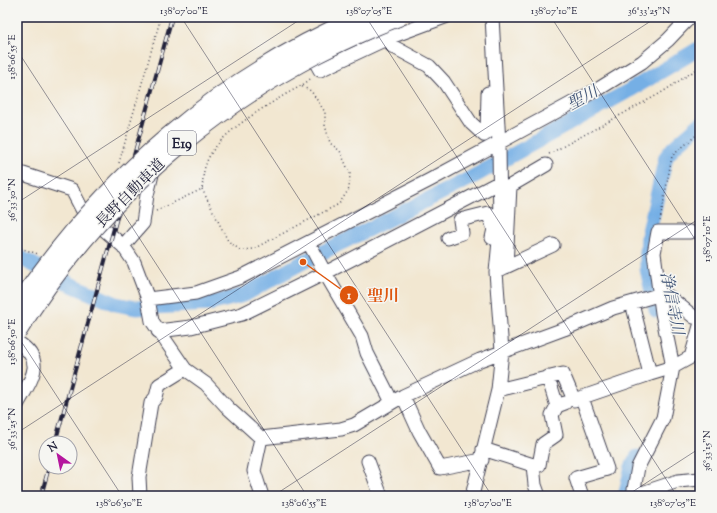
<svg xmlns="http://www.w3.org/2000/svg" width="717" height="513" font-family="'Sorts Mill Goudy','Noto Serif JP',serif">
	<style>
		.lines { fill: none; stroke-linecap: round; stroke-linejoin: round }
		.river { stroke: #74afe5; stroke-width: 15 }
		.minor-casing { stroke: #414052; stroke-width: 15 }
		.path { stroke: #414052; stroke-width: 1.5; stroke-dasharray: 1 3; stroke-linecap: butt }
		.minor { stroke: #fff; stroke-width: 13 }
		.rail-casing { stroke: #22223b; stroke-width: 4 }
		.rail { stroke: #f6f6f2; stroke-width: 2.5; stroke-dasharray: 8; stroke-linecap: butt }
		.highway-bridge-casing { stroke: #414052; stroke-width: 20; stroke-linecap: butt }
		.highway-bridge { stroke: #fff; stroke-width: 18 }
		.ticks { fill: none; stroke: #22223b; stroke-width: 1; stroke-opacity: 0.45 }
		.labels { text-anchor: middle; stroke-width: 3; stroke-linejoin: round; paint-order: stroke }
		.shield { fill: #f6f6f2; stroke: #626272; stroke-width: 1 }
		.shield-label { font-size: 14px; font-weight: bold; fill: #22223b }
		.street-label { font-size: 15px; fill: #22223b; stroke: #f6f6f2 }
		.water-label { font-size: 16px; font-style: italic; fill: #3f5376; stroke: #f6f6f2 }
		.leader { fill: none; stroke: #de560e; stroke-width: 1.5 }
		.callout-dot { fill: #de560e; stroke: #f6f6f2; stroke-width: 1.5 }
		.mark-label { font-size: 12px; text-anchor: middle; font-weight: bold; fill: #fff }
		.callout-label { font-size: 16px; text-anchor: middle; font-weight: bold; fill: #de560e; stroke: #f6f6f2; stroke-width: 3; stroke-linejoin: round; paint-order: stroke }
		.neatline { fill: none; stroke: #22223b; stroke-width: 1.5 }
		.ticks-label { font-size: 10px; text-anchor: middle; fill: #22223b }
	</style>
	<rect width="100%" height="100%" fill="#f6f6f2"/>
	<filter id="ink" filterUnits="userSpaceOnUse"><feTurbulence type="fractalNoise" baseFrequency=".025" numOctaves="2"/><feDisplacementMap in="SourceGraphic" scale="8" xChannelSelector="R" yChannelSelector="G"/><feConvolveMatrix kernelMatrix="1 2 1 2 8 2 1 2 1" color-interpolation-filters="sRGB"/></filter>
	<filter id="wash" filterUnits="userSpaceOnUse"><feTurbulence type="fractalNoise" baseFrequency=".012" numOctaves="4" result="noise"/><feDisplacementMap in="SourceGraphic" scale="16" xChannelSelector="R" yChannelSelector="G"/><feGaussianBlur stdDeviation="0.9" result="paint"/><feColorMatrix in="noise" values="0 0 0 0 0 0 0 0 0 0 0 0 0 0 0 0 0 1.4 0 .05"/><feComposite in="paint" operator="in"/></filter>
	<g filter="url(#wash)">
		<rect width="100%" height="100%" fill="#f2e7d1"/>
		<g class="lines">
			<path class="river" d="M17,256l55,29 44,19 20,4 73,-4 35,-9 59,-33 166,-83 161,-89 70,-42
				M656,310l-9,-41v-16l1,-17 15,-66 3,-13 8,-10 26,-23
				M625,496l7,-29 5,-10"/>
		</g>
	</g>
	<g filter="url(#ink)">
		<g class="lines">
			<g class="minor-casing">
				<path id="minor" d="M385,30l7,16 37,20 15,16 27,41 13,12 3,-2 1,-40
					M309,50l11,20 68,-32 57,-21
					M17,172l55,18 11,21 40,35 20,-23 4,-28 7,-29
					M690,232h-32l-4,21 8,60 11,54 18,-10 9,-31
					M448,238l14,-5 -2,-13 28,-7 6,16 -2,9
					M309,243l16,30 37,63 5,17 25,49
					M123,246l11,16 14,37 4,22 33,48 21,15 22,24 33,30
					M506,267l4,-81 36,-21
					M499,270l54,-25
					M148,299l48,-6 45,-16 189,-97 170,-92 42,-26 26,-22 22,-23
					M158,331l33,-4 51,-13 83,-41 175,-91
					M17,342c31,19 13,39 0,63
					M548,377l9,29 8,-3
					M498,390l65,-16 11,26 76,-26 -18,-71
					M403,396l16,35 21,37 42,-8
					M261,438l80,-9 13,-4 49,-29 77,-36 84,-31 49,-21 45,-13 10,1 26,21 6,1
					M261,438l-7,33 8,25
					M483,449l50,16h6l4,-21 13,-9 -4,-20 5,-9
					M368,461l13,35
					M533,465l2,20 4,11
					M633,495l5,-28 25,-49 10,-51 -23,7
					M140,496l-1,-19 12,-74 5,-6 3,-12 26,-16
					M472,496l26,-106 4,-39 -6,-79 4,-41 -1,-87 -7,-127
					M582,496l-6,-18 31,-9 -25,-71
					M633,496l45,-15 22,-2"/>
			</g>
			<path class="path" d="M549,154l112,-61 39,-26
				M119,163l42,-146
				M202,189l26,52 12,9 13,-1 86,-45 10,-15 1,-15 -10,-23 -10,-8 -5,-18v-13l-14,-21 -10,-5
				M156,211l46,-22c1,-8 1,-18 4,-25 9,-28 51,-52 75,-67 11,-7 23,-11 31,-20
				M660,221l12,-65 28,-24
				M17,247l21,7"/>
			<use href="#minor" class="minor"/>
			<g class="rail-casing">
				<path id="rail" d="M55,443l117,-426
					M41,496l8,-29"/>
			</g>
			<use href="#rail" class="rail"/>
			<g class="highway-bridge-casing">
				<path id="highway-bridge" d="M17,307c85,-127 203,-230 344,-290
					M17,332c88,-144 224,-254 381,-315"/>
			</g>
			<use href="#highway-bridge" class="highway-bridge"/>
		</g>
	</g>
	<path class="ticks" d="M181,17l311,479M366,17l311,479M551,17l149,230M17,50l290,446M17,203l287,-186M17,335l105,161M17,433l640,-416M273,496l427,-278M626,496l74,-48"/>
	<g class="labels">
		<rect class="shield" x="168" y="131" width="28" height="24" rx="3"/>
		<g class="shield-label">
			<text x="182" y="148">E19</text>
		</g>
		<g class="street-label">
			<text transform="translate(130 193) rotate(-45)" y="5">長野自動車道</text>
		</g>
		<g class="water-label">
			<text transform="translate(582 97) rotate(-29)" y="6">聖川</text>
			<text transform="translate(673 303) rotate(79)" y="6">浄信寺川</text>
		</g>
	</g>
	<path class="leader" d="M303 262L349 295"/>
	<g class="callout-dot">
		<circle cx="303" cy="262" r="4"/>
		<circle cx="349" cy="295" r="10"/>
	</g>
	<g class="mark-label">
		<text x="349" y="299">1</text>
	</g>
	<g class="callout-label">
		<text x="383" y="301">聖川</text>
	</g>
	<rect width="717" height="513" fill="none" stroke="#f6f6f2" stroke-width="44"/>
	<g transform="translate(58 455) rotate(327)"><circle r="19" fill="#f6f6f2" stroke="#a1a1a9"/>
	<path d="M0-3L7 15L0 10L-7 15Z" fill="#b5179e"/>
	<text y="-6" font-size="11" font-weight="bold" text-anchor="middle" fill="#22223b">N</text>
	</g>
	<rect x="22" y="22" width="673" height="469" class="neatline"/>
	<g class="ticks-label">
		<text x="184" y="14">138°07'00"E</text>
		<text x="369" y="14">138°07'05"E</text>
		<text x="554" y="14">138°07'10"E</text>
		<text x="649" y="14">36°33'25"N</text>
		<text transform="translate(11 57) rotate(-90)" y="4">138°06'55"E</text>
		<text transform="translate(11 200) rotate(-90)" y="4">36°33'30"N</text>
		<text transform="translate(706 239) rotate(-90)" y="4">138°07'10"E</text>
		<text transform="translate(11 342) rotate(-90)" y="4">138°06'50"E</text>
		<text transform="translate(11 429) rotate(-90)" y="4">36°33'25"N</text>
		<text transform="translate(706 451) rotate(-90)" y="4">36°33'15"N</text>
		<text x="119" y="506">138°06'50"E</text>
		<text x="304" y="506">138°06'55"E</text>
		<text x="488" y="506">138°07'00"E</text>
		<text x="673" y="506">138°07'05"E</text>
	</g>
</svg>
